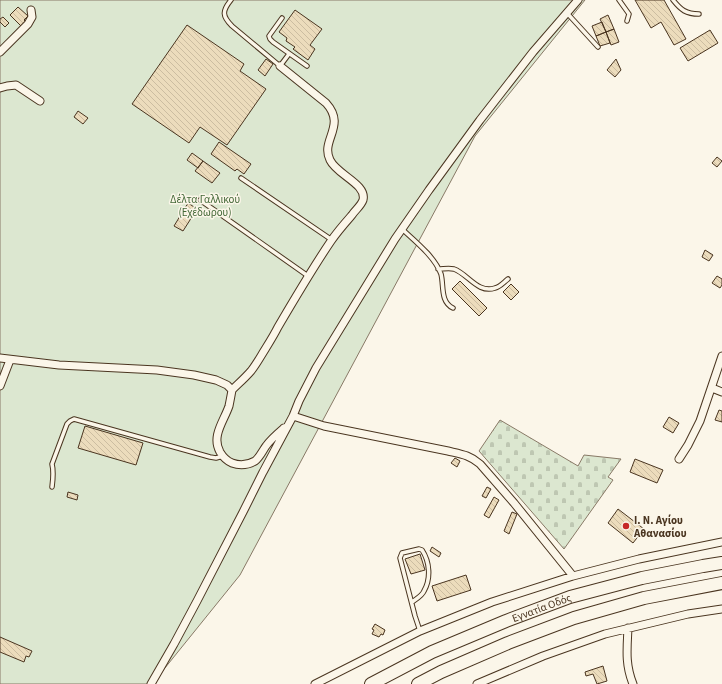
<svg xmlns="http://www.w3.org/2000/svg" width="722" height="684" font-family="'Source Sans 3',sans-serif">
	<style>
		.cemetery { fill: url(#cemetery-stones); stroke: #887966 }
		.park { fill: #dce7d0; stroke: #887966 }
		.building { fill: url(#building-back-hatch); stroke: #4a3520 }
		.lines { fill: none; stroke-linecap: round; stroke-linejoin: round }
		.lane-casing { stroke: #4a3520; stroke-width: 5.5 }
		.street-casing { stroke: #4a3520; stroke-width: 9 }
		.highway-casing { stroke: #4a3520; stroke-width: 14 }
		.lane { stroke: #fbf6e9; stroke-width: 3.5 }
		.street { stroke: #fbf6e9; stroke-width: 7 }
		.highway { stroke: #fbf6e9; stroke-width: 12 }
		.poi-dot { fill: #c62828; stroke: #fbf6e9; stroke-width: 1.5 }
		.labels { text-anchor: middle; stroke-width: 3; stroke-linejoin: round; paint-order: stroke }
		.park-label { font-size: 11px; fill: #436837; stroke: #fbf6e9 }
		.poi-label { font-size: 11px; font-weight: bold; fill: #4a3520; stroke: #fbf6e9; text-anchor: start }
		.street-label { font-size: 11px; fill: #4a3520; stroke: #fbf6e9 }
	</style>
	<defs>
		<pattern id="cemetery-stones" width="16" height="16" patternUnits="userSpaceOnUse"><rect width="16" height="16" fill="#dce7d0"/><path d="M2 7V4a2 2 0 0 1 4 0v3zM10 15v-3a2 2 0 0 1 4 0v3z" fill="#bec7b2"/></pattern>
		<pattern id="building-back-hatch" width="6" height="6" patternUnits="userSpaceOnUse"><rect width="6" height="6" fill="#ecdcbc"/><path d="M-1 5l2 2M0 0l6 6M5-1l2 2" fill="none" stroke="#ccbda1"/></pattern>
	</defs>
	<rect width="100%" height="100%" fill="#fbf6e9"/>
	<path class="cemetery" d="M500,420l78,46 6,-11 37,4 -13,18 5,3 -49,69 -85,-98z"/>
	<path class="park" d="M0,0h585l-110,136 -235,439 -88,109h-152z"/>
	<path class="building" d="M635,0h29l22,39 -12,6 -13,-23 -10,6z
		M18,7l10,9 -4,4 2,2 -4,5 -12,-12z
		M295,10l27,19 -12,16 5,4 -7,11 -15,-11 2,-2 -9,-6 1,-3 -8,-6z
		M608,15l6,14 -8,3 -6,-13z
		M3,17l6,6 -4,4 -5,-5v-3z
		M602,22l4,10 -10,4 -4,-10z
		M187,25l57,39 -4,7 26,18 -39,56 -27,-18 -11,16 -57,-39z
		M614,29l5,13 -8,3 -5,-13z
		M710,30l8,13 -30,18 -8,-13z
		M606,32l4,11 -10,3 -4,-10z
		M266,59l7,5 -8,12 -7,-6z
		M616,59l5,11 -6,7 -8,-7z
		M78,111l10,7 -5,6 -9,-7z
		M219,142l32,22 -7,10 -7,-5 -2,2 -24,-17z
		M192,153l11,8 -5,7 -11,-8z
		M717,157l5,4 -5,6 -5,-4z
		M203,161l17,12 -8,10 -17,-12z
		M188,203l9,6 -14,22 -9,-5z
		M705,250l8,5 -4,6 -7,-4z
		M717,276l5,3v6l-2,3 -8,-5z
		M460,281l27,27 -8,8 -27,-27z
		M511,284l8,8 -8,8 -8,-8z
		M719,410l3,1v11l-7,-2z
		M669,417l10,6 -6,10 -10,-6z
		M85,426l58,17 -7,22 -58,-17z
		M455,458l5,3 -3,6 -6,-4z
		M635,459l28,11 -6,13 -27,-11z
		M487,487l4,2 -5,9 -4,-2z
		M68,492l10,3 -1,5 -10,-3z
		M494,497l5,3 -10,18 -5,-3z
		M618,509l26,20 -11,14 -25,-20z
		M512,512l5,2 -8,20 -5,-3z
		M432,547l9,6 -2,4 -9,-6z
		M420,554l5,16 -14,4 -6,-15z
		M466,575l5,15 -34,11 -5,-15z
		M375,624l10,6 -2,5 -2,-1 -2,3 -7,-3 2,-4 -2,-1z
		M0,637l32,14 -3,6 -3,-1 -2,6 -24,-10z
		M603,666l4,15 -10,3 -4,-10 -7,2 -1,-4z"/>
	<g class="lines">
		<g class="lane-casing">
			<path id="lane" d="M231,0c-9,11 -9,16 1,26l48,40 9,-12
				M619,0l10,14 -2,7
				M673,0c8,10 13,14 26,14
				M567,13l31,34
				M282,18l-13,18 1,3 3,3 34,24
				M241,178l91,62
				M200,200l108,76
				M402,229c13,12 33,28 39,45 3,11 -1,28 12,34
				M438,269c5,0 11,-1 16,0 14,5 24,25 41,19 5,-1 9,-6 13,-9
				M52,487c1,-8 2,-15 0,-23l15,-40 3,-3 4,-2 136,38 6,1 7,-2
				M412,602c4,-3 10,-6 12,-11 7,-12 6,-29 -2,-41l-3,-1 -17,4 -2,5 15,58 5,15"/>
		</g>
		<g class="street-casing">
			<path id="street" d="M0,52l28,-28 4,-7 -1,-7
				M0,88l7,-2 9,-1 24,16
				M0,358l59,7 98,5 37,5 22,5 11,5 5,5c-1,6 -2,11 -3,16 -5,15 -18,30 -9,46 3,5 7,9 12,11 8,3 16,2 23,-2 5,-4 8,-11 11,-15 5,-7 11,-12 18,-18
				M0,386l10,-26
				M712,388l10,4
				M232,390c6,-6 13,-12 19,-19 4,-5 7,-10 10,-15 6,-10 12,-19 17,-29 17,-29 34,-58 53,-86 6,-9 14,-18 21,-26 3,-5 9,-9 11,-15 4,-16 -26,-25 -33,-40 -10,-20 17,-34 -4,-57l-46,-37
				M293,416l31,10 124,25c13,3 22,4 32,13l34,39 59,73
				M679,459l9,-14 12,-24 22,-65
				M628,628c-1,21 -3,36 5,56
				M151,684l23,-40 23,-43 46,-89 20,-40 30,-56 6,-15 17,-33 79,-129 34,-49 51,-70 53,-68 45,-52
				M315,684l105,-53 72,-29 81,-26 66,-17 83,-17
				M477,684l66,-28 62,-22 83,-20 34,-5"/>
		</g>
		<g class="highway-casing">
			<g id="highway">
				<path id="s1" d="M371,684l61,-32 74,-31 64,-24 72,-19 61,-12 19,-3"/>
				<path d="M418,684l23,-12 67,-29 66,-25 70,-20 78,-15"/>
			</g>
		</g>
		<use href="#lane" class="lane"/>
		<use href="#street" class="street"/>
		<use href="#highway" class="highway"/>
	</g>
	<circle class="poi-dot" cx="626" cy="526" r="4"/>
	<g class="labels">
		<g class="park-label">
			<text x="205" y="203">Δέλτα Γαλλικού<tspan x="205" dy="13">(Εχέδωρου)</tspan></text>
		</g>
		<g class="poi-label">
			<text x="634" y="524">Ι. Ν. Αγίου<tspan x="634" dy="13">Αθανασίου</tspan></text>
		</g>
		<g class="street-label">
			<text dy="4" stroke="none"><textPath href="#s1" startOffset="187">Εγνατία Οδός</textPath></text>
		</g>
	</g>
</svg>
